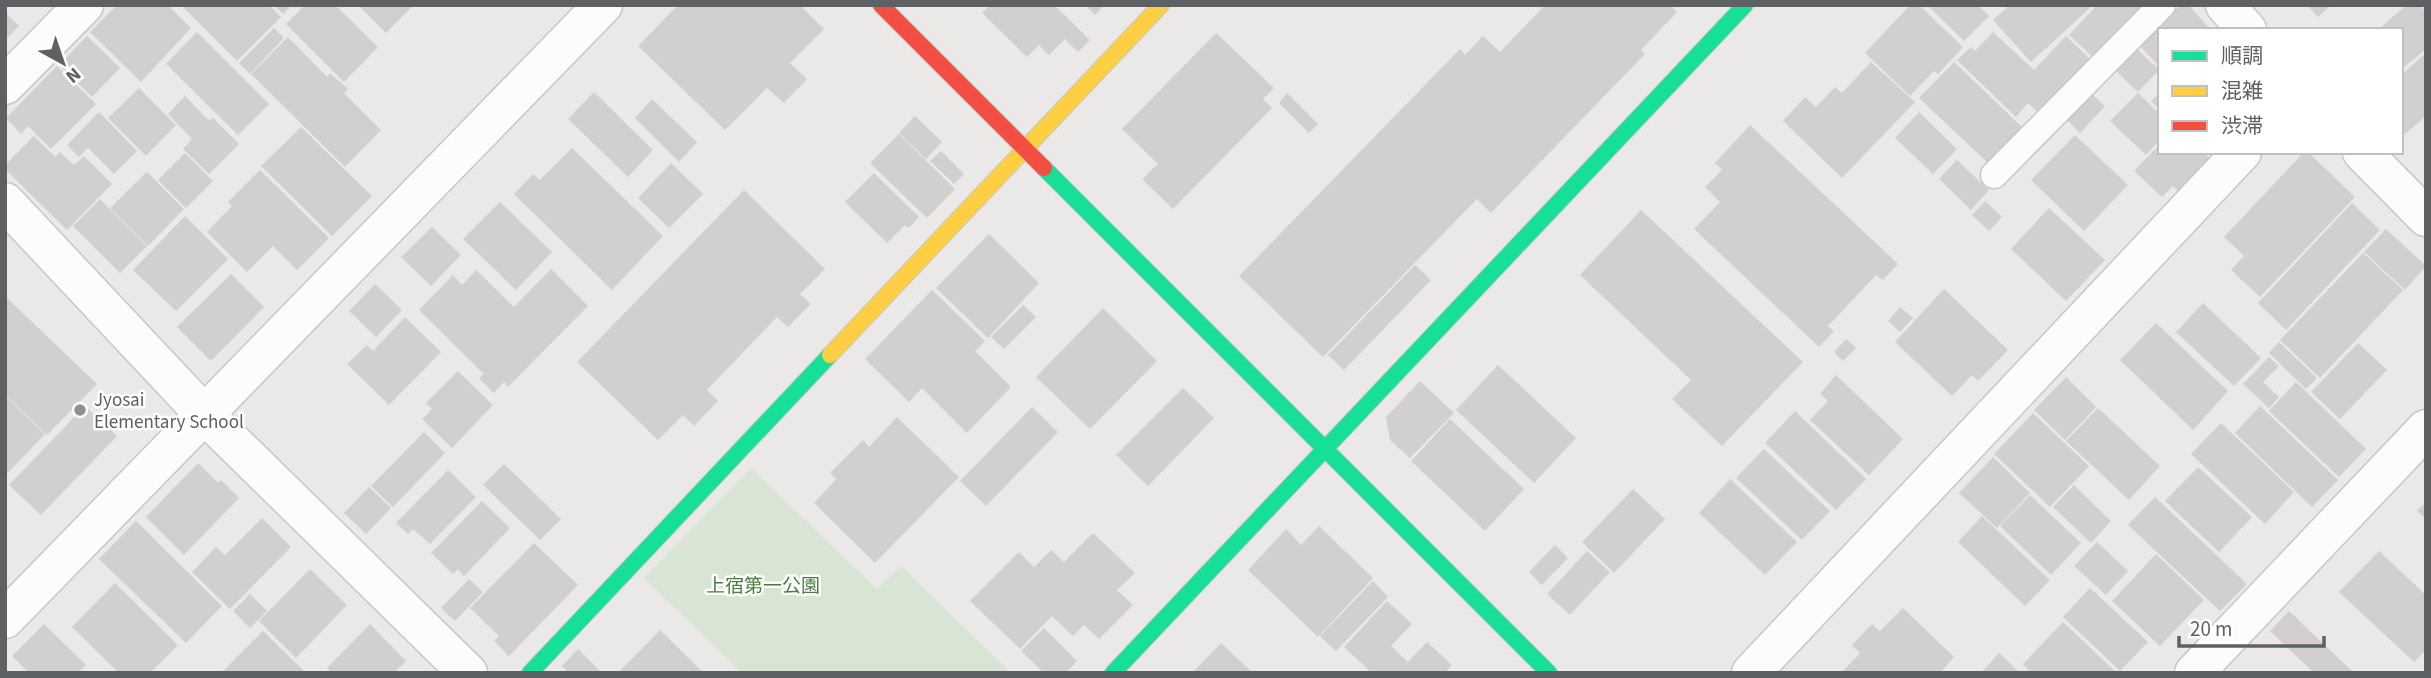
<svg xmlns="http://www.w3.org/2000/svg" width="2431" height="678" font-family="'Source Sans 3','Noto Sans JP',sans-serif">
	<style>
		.green { fill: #d8e5d4 }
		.building { fill: #d2d0cf }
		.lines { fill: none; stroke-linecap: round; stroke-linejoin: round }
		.lane-casing { stroke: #c8c7c6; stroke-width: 29 }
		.street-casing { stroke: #c8c7c6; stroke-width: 41 }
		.fast-casing { stroke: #c7c7c7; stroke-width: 18 }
		.slow-casing { stroke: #c7c7c7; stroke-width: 18 }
		.jam-casing { stroke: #c7c7c7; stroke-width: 18 }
		.lane { stroke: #fcfcfb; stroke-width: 26 }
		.street { stroke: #fcfcfb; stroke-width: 38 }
		.fast { stroke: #16e098; stroke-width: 16 }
		.slow { stroke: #ffcf43; stroke-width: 16 }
		.jam { stroke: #f24e42; stroke-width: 16 }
		.poi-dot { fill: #8f9191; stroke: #fff; stroke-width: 2.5 }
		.labels { text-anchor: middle; stroke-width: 5; stroke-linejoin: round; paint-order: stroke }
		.poi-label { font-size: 19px; fill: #5d6163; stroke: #fff; text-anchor: start }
		.park-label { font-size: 19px; fill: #477f40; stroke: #fff }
	</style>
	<rect width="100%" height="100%" fill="#ebe9e7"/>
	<path class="green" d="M751,468l126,121 24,-23 110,107h-269l-98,-95z"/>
	<path class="building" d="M117,5h51l23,23 -50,54 -51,-50z
		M181,5h88l12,12 -44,44z
		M274,5h18l-9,9z
		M305,5h30l43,42 -34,35 -58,-58z
		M358,5h56l-28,28z
		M678,5h122l24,24 -34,34 17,16 -23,24 -17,-15 -42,42 -87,-84z
		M990,5h64l36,35 -12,12 -13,-13 -16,16 -10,-10 -12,12 -45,-44z
		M1085,5h19l-9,10z
		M1545,5h126l6,7 -36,38 4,4 -154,159 -14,-14 -154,158 -84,-81 221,-227 5,6 18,-19 17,16z
		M1910,5h9l44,42 -25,27 -4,-3 -24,25 -45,-43z
		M1927,5h51l11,11 -25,25z
		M2010,5h83l-62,57 -38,-42z
		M2097,5h49l-51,54 -26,-24z
		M2181,5h8l22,25h-51v37l-22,-23z
		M2307,5h24l-13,12z
		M2406,5h14l6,7v37l-25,21v-40h-23z
		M5,12l14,14 -14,14z
		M274,28l10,10 -34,36 -11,-11z
		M197,32l72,72 -31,31 -72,-71z
		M1993,32l41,38 32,-34 25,24 -51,54 -12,-11 -12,14 -59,-57 14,-13 4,4z
		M1216,33l58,55 -11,11 9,9 -99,101 -31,-30 16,-15 -36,-35z
		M87,36l33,32 -28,29 -33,-32z
		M288,37l39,40 3,-4 18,16 -4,4 37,37 -36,37 -94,-93z
		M2134,46l25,24 -21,22 -25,-24z
		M2426,53v63l-21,18 -4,-5v-54z
		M1871,62l44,40 -73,76 -59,-57 22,-24 11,10 19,-20 7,6z
		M1954,62l68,65 -34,36 -69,-65z
		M57,66l39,38 -45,45 -23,-23 -7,8 -15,-16z
		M139,88l37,37 -30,31 -38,-38z
		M594,92l59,58 -25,27 -60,-58z
		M2160,92v18l-9,-9z
		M1287,93l31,31 -9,9 -30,-30z
		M2138,93l22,21v26l-14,15 -36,-34z
		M2092,94l13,12 -25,27 -13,-13z
		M185,96l24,25 4,-3 26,26 -30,30 -26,-25 9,-10 -24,-25z
		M652,99l45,43 -18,20 -44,-44z
		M99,112l38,39 -23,23 -26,-26 -9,9 -12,-12z
		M1919,112l38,37 -24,25 -38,-36z
		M915,116l27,26 -16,17 -27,-26z
		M1750,125l148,139 -15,16 -7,-5 -48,51 6,5 -15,16 -125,-118 26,-27 -15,-15 17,-17 -7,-7z
		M301,127l71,69 -40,40 -71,-70z
		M899,134l56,55 -28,29 -57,-55z
		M2075,135l53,50 -44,46 -53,-51z
		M34,136l21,21 5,-5 14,13 10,-9 28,28 -45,46 -62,-61v-4z
		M2160,144v8h43l7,7 -31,33 -6,-6 -11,11 -28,-26z
		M572,148l91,88 -51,54 -98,-96 19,-20 7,6z
		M941,151l23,23 -10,10 -24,-23z
		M2304,152h4l47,45 -95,100 -29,-27 13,-14 -20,-19z
		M185,153l28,28 -27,27 -28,-28z
		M1957,160l32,30 -18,20 -32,-31z
		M671,163l32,31 -34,34 -31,-30z
		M260,170l69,68 -32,32 -24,-24 -26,26 -40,-40 25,-26 -4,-4z
		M147,172l37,37 -36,37 -38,-38z
		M874,173l45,44 -10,11 -4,-3 -18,18 -42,-41z
		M744,190l81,79 -25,25 11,10 -23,23 -11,-10 -70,73 11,11 -24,25 -11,-11 -25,25 -81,-78z
		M100,199l47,47 -27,27 -47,-47z
		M1985,201l17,16 -13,14 -17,-16z
		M500,202l52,50 -36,38 -53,-51z
		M2352,203l28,27 -94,100 -28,-27z
		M2049,208l56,52 -39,41 -55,-52z
		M1641,210l162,152 -81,84 -50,-47 19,-19 -111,-105z
		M185,216l43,43 -52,52 -43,-41z
		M432,227l29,28 -30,31 -30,-29z
		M2386,229l40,37 -21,24 -41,-38z
		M989,234l50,49 -51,55 -52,-50z
		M2363,253l40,37 -83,88 -40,-38z
		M1415,265l16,15 -87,90 -16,-15z
		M551,269l37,37 -80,81 -4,-5 -10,11 -15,-15 5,-4 -65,-64 34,-35 9,10 14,-15 38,37z
		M231,274l33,33 -53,54 -34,-34z
		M375,284l27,26 -26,27 -27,-26z
		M1944,289l64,61 -30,31 -6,-6 -20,21 -57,-54z
		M932,290l53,51 -10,10 36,36 -44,46 -45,-45 -13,14 -44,-43z
		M5,296l92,88 -50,51 -42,-40z
		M2203,303l58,55 -27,28 -58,-54z
		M1023,305l13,12 -32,32 -13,-12z
		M1900,307l13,11 -13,14 -12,-11z
		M1103,308l54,53 -67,68 -54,-52z
		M405,317l36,35 -52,53 -42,-41 20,-19 6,6z
		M2156,323l72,68 -35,39 -73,-70z
		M1846,339l10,9 -13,13 -9,-9z
		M2279,342l38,36 -11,11 -37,-36z
		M2358,343l29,27 -47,49 -29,-27z
		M2269,357l10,9 -16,16 16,15 -10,11 -26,-24z
		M1498,365l78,73 -42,45 -78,-73z
		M458,371l35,34 -41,43 -30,-29 10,-10 -6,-6z
		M1836,375l67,64 -34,36 -59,-55 18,-19 -8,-7z
		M2066,377l30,30 -31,33 -31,-30z
		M1420,381l34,32 -44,45 -20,-18 -4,-23z
		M2296,382l70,67 -27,28 -70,-66z
		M1183,388l31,30 -66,68 -32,-31z
		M5,396l40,38 -40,42z
		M85,406l32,30 -76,79 -32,-30z
		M2260,406l78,74 -26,27 -77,-74z
		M1032,407l26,25 -72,74 -26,-25z
		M2098,408l62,58 -31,34 -63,-59z
		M1795,411l71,68 -30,31 -71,-67z
		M2033,413l56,53 -39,41 -56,-53z
		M897,417l62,60 -84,86 -61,-60 22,-24 -6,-6 33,-33 6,7z
		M1450,419l74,70 -39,42 -74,-70z
		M2221,423l73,69 -29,32 -74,-70z
		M424,432l21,21 -52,54 -22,-21z
		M1764,449l66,62 -28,29 -66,-62z
		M1993,457l37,36 -33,35 -38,-35z
		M198,463l20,20 3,-3 18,18 -55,57 -38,-38z
		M504,464l57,55 -21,21 -57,-55z
		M2198,467l54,50 -33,35 -54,-51z
		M448,470l28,27 -46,47 -17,-15 -5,5 -12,-11z
		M1730,479l67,63 -32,33 -66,-62z
		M2074,485l37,36 -20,22 -38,-36z
		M369,487l22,21 -25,26 -22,-21z
		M1633,489l32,30 -51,54 -32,-31z
		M2030,495l51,48 -30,32 -51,-49z
		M2155,497l92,87 -27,27 -92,-86z
		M482,501l28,27 -46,48 -6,-7 -5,5 -22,-21z
		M2426,502v17l-9,-8z
		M1982,516l68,64 -25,26 -67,-64z
		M262,518l29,29 -61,62 -38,-37 24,-25 9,8z
		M136,521l86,85 -36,37 -87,-84z
		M1319,526l54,52 -55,59 -70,-67 38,-41 15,16z
		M1093,533l42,40 -18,17 16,15 -34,34 -15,-14 -11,11 -21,-20 -32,33 -50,-48 49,-49 15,15 17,-17 13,12z
		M2097,542l31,29 -22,24 -32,-29z
		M534,543l44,42 -69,71 -15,-15 5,-5 -29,-28z
		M1555,545l13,13 -26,27 -13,-13z
		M1587,551l23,21 -40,43 -23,-21z
		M2379,551l47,44v55l-12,12 -75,-70z
		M2156,554l48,46 -44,46 -48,-45z
		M310,569l37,36 -51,53 -37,-37z
		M469,579l14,13 -28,29 -14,-13z
		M1373,581l15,16 -52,54 -16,-15z
		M115,583l63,62 -28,28h-31l-47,-46z
		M2090,588l58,54 -28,29 -57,-54z
		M250,594l17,17 -17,17 -17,-17z
		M1387,601l25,23 -21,22 17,16 19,-20 25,23 -7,8h-73l-28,-26z
		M1903,608l51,49 -14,16h-99l19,-20 -8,-8 20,-21 8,7z
		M2289,611l65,62h-40l-44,-42z
		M2063,622l54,51h-86l-8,-9z
		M44,624l42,41 -8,8h-49l-17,-17z
		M370,624l36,37 -12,12h-62l-5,-5z
		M1044,628l33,33 -11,12h-22l-23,-22z
		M660,630l44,43h-86z
		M263,631l43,42h-85z
		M1221,643l32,30h-57l-2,-2z
		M578,649l24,24h-34l-6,-7z
		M1999,653l21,20h-39z"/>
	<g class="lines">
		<g class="lane-casing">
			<path id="lane" d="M1994,175l168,-170"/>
		</g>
		<g class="street-casing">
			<path id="street" d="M2225,5l22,25
				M5,85l79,-80
				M2362,152l64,65
				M5,202l200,213 263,258
				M5,619l598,-614
				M1751,673l491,-521
				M2194,673l232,-244"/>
		</g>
		<g class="fast-casing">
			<path id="fast" d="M1044,168l505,505
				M530,673l300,-318
				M1113,673l632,-668"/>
		</g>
		<g class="slow-casing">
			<path id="slow" d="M830,355l331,-350"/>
		</g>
		<g class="jam-casing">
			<path id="jam" d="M881,5l163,163"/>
		</g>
		<use href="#lane" class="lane"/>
		<use href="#street" class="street"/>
		<use href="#fast" class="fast"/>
		<use href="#slow" class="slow"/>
		<use href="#jam" class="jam"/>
	</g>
	<circle class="poi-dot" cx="80" cy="410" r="7"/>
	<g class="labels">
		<g class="poi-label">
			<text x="94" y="406">Jyosai<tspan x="94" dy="22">Elementary School</tspan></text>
		</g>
		<g class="park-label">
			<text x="763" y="592">上宿第一公園</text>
		</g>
	</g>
	<rect width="2431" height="678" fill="none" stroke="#5d6163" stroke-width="14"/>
	<rect x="2158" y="28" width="245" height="126" fill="#ffffff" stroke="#bec0c1" stroke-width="2"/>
	<rect x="2172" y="51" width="35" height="10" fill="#16e098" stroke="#bec0c1" stroke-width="2"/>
	<text x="2221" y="63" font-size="21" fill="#5d6163">順調</text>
	<rect x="2172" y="86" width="35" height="10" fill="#ffcf43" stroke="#bec0c1" stroke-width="2"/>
	<text x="2221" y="98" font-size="21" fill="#5d6163">混雑</text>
	<rect x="2172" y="121" width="35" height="10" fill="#f24e42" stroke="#bec0c1" stroke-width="2"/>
	<text x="2221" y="133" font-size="21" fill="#5d6163">渋滞</text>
	<g transform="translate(63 63) rotate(140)" stroke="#ffffff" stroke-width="5" paint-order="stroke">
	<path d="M0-5L12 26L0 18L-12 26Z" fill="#5d6163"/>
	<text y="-10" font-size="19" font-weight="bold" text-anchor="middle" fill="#5d6163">N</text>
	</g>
	<path d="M2179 636v10h145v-10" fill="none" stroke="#5d6163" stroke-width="3.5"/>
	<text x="2190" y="636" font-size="21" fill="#5d6163" stroke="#ffffff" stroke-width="5" paint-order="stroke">20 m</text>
</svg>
